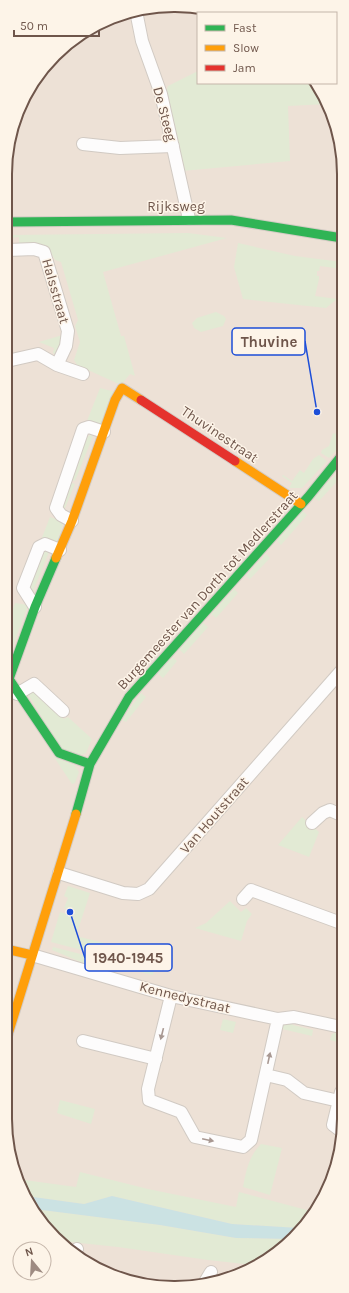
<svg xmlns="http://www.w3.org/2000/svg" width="349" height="1293" font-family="Karla,sans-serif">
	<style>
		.residential { fill: #ede1d6 }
		.green { fill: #e2ead4 }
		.water { fill: #cbe2e3 }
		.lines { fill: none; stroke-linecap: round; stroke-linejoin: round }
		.street-casing { stroke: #d1cac3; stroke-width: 14 }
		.fast-casing { stroke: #d3cbc4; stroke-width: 11 }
		.slow-casing { stroke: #d3cbc4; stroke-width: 11 }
		.jam-casing { stroke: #d3cbc4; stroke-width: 11 }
		.street { stroke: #fdfcfc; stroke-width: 12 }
		.fast { stroke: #30b455; stroke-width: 9 }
		.slow { stroke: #ff9f0a; stroke-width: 9 }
		.jam { stroke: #e5322d; stroke-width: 9 }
		.oneway { fill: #a89892 }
		.labels { text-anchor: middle; stroke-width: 3; stroke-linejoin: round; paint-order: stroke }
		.street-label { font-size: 14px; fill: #6f564b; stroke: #fdf4e8 }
		.rim { fill: none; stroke: #6f564b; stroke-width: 2 }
		.leader { fill: none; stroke: #1d4ed8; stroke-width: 1.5 }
		.callout-dot { fill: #1d4ed8; stroke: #fdf4e8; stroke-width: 1.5 }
		.callout { fill: #fdf4e8; stroke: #1d4ed8; stroke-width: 1.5 }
		.callout-label { font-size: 15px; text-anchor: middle; font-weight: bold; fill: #6f564b }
	</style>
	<rect width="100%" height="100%" fill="#f4eee8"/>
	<path class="residential" d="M141,8h66l13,5h-22v70h117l12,17 16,53 -2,998 -20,52 -43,50 -49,26 -66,9 -63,-17 -53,-41 -29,-47 -13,-64 3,-977 25,-61 47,-47z"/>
	<path class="green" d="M198,71v12h117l13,21 -40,2 2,55 -108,10 -18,-75 4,-10z
		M188,233l39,5 -124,34 18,64h3l11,40 -5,-2 -9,11 -44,-20 -3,-5 6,-18 -5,-16 3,-6 -17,-58 -6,-2c-8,-16 -20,-14 -36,-15v-8l-8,1v7h-3v-10z
		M238,243l57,13 47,6v7l-22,-3 -1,5h-2v5h2v3l-4,17 22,3 -11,9 -83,-9 -9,-32z
		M216,312l8,4 2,3 -3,7 -22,6 -7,-4 -2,-5 5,-5z
		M66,334l-8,22 -5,-3 1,-5 -15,-6z
		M100,388l15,4 -14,34 -14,-5z
		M337,431l5,3v10l-13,14 -8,-5 1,-3 7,-4 4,-13 2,1z
		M90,435l3,1 -18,45 -5,-2 15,-41z
		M319,455l8,6 -25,27h-13l3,-5 -10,-7 1,-1 9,6 8,-11 4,3 9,-14z
		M337,474l4,3 -22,24 -7,-5z
		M69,482l6,2 -12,29 -2,-1z
		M301,509l6,6 -26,30 -4,-4z
		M50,517l11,4 2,3 -6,19 -16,-3z
		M44,551l5,1 -18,44 -4,-3 14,-40z
		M266,554l4,4 -20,21 -4,-3z
		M234,589l4,4 -22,25 -5,-4z
		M15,603l13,2 -21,57v-35z
		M201,621l7,6 -24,27 -5,-5z
		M172,657l5,4 -14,17 -6,-5z
		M33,691l31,28 4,-2 24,22 -6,14 -9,3 -16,-6 -34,-58z
		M141,693l5,4 -20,25 -4,-2z
		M54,757l20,8 5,7 -4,11 -3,1z
		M302,817l17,15 -10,25 -31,-12z
		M68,886l22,7 -14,43 81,20 -4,19 -46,-11 1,-7 -57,-15 9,-30 11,3 1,-5 -8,-2 4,-10 -4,-2z
		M230,901l11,11 5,-4 6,6 -5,7 -6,20 -46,-13 11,-5z
		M53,947l51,13 -2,6 3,1 -5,3 -48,-20z
		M223,1019l13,3 -3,11 -13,-3z
		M283,1021h7l3,4 20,5 -1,6 -30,-7z
		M337,1032l4,1v10l-11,-3 2,-6z
		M8,1053l5,1 -8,24v-17z
		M60,1100l35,9 -4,15 -34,-11z
		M261,1144l21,4 -12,47 -27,-8c3,-16 6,-31 18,-43z
		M80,1172l68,17 88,18 3,-15 75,20 -15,16 -67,-4 -120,-28 -28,8 -58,-8 -9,-17 59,8z
		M34,1209l126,16 76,13 54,1 -12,14 -24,12 -46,-5 -90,-13 -57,-6 -14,-11z"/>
	<path class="water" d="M26,1196l58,8 28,-8 120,28 67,4 -9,11 -54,-1 -76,-13 -126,-16z"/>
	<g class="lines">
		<g class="street-casing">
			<path id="street" d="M136,11l6,30 19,53 28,125
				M83,144l37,4 53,-2
				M8,250l26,-1 10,3 24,79 -2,15 -9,19
				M7,361l31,-7 19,11 26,9
				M72,521l-11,-6 -5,-7 27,-79 6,-2 15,5
				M35,607l-12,-19 16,-41 6,-3 15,6
				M17,694l17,-10 29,27
				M312,823l11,-10 7,-3 11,5
				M59,873l64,20 15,1 11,-5 193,-219
				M243,899l8,-9 90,33
				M32,955l139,41 107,23 16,-2 47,10
				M171,996l-23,93 1,11 32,12 14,25 48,10 8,-7 27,-121
				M83,1041l73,18
				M266,1075l21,5 17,13 35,8
				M341,1131l-8,-6 8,-33
				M75,1252l2,-3
				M205,1282l6,-10"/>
		</g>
		<g class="fast-casing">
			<path id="fast" d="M8,222l223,-2 111,18
				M56,558l-21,49 -26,72 50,74 31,11
				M76,814l14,-50 39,-67 179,-200 34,-42"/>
		</g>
		<g class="slow-casing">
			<path id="slow" d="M235,461l66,43
				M56,558l16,-37 43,-121 7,-12 19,12
				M6,949l26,6
				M5,1044l71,-230"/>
		</g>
		<g class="jam-casing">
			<path id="jam" d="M141,400l94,61"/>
		</g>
		<use href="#street" class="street"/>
		<use href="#fast" class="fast"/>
		<use href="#slow" class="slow"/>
		<use href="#jam" class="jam"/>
	</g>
	<defs><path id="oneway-solid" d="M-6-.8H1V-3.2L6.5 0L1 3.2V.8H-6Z"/></defs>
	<g class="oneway">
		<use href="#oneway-solid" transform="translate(162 1034) rotate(104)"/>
		<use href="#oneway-solid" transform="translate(269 1058) rotate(-78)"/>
		<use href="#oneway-solid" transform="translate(208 1140) rotate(12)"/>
	</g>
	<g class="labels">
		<g class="street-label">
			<text transform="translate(165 114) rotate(75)" y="5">De Steeg</text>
			<text x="176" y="211">Rijksweg</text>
			<text transform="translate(56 291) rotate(74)" y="5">Halsstraat</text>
			<text transform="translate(220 434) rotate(34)" y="5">Thuvinestraat</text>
			<text transform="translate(207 590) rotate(-48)" y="5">Burgemeester van Dorth tot Medlerstraat</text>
			<text transform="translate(214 815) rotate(-49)" y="5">Van Houtstraat</text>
			<text transform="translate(185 997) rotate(14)" y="5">Kennedystraat</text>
		</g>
	</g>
	<path d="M0 0H349V1293H0ZM174 12H175A162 162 0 0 1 337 174V1119A162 162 0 0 1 175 1281H174A162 162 0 0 1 12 1119V174A162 162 0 0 1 174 12Z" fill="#fdf4e8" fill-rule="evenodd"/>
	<path class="rim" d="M174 12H175A162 162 0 0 1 337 174V1119A162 162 0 0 1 175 1281H174A162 162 0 0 1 12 1119V174A162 162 0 0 1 174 12Z"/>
	<path class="leader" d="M317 412L305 341M70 912L85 958"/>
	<g class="callout-dot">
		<circle cx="317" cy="412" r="4"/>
		<circle cx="70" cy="912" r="4"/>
	</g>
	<g class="callout">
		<rect x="232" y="328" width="73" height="27" rx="4"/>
		<rect x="85" y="944" width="87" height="27" rx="4"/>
	</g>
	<g class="callout-label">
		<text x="269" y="347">Thuvine</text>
		<text x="128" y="963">1940-1945</text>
	</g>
	<rect x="197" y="12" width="140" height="72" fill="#fdf4e8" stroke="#c4b5a9"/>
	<rect x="205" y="25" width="20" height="6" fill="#30b455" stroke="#c4b5a9"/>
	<text x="233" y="32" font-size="12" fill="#6f564b">Fast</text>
	<rect x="205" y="45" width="20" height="6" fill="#ff9f0a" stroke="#c4b5a9"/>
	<text x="233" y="52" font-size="12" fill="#6f564b">Slow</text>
	<rect x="205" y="65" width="20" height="6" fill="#e5322d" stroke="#c4b5a9"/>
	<text x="233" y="72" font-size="12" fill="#6f564b">Jam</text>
	<g transform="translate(32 1261) rotate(342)"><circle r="19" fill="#fdf4e8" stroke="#c4b5a9"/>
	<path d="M0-3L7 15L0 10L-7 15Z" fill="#9e8b82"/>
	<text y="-6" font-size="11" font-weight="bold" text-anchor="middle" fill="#6f564b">N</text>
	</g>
	<path d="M14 30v6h85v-6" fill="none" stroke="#6f564b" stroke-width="2"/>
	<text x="20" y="30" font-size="12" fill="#6f564b" stroke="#fdf4e8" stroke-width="3" paint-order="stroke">50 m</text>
</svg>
